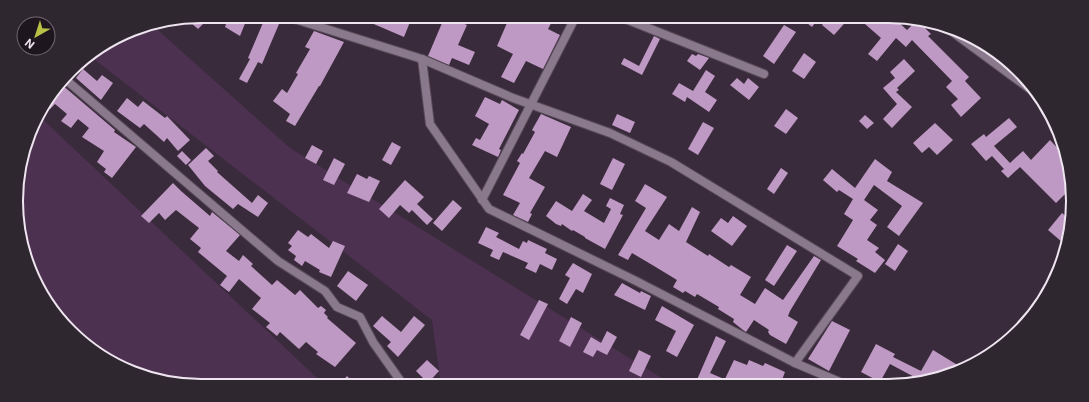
<svg xmlns="http://www.w3.org/2000/svg" width="1089" height="402" viewBox="0 0 1089 402" font-family="Inter,sans-serif">
<style>
.green{fill:#4d3150}
.building{fill:#be99c3}
.lines{fill:none;stroke-linecap:round;stroke-linejoin:round}
.street-casing{stroke:#574a58;stroke-width:10}
.street{stroke:#8a788c;stroke-width:8}
.rim{fill:none;stroke:#efe5f0;stroke-width:2}
</style>
<rect width="100%" height="100%" fill="#3a2b3c"/>
<g class="green">
<path d="M151,24L290,148L673,385H441L432,320L90,56L141,26Z"/>
<path d="M38,115L317,378L320,386H201L153,380L89,348L47,304L20,237L18,177Z"/>
</g>
<g class="building">
<path d="M201,16H211L198,29L190,22L194,17Z"/>
<path d="M222,16H248L240,36L225,27L227,21Z"/>
<path d="M355,16H395L410,22L404,37Z"/>
<path d="M445,16L467,25L458,45L475,52L469,65L452,58L449,65L428,56Z"/>
<path d="M510,16H555L548,29L560,35L543,69L526,61L514,83L501,77L513,54L497,46Z"/>
<path d="M798,16H814L818,19L812,27Z"/>
<path d="M830,16H851L834,35L822,25Z"/>
<path d="M873,16H885L894,23L896,20L907,30L917,20L931,34L928,36L969,77L965,81L981,98L961,117L951,105L958,99L946,87L952,81L912,40L906,47L896,38L877,61L868,54L881,38L865,24Z"/>
<path d="M265,18L279,24L262,64L258,62L247,83L239,79L250,59L248,58Z"/>
<path d="M784,25L796,32L774,64L763,56Z"/>
<path d="M314,31L344,42L320,86H319L295,126L286,121L290,114L273,101L282,89L287,93L298,74L296,73L310,49L305,47Z"/>
<path d="M654,36L660,39L642,75L621,64L624,58L639,66Z"/>
<path d="M804,53L816,62L804,79L792,71Z"/>
<path d="M692,54L696,56L698,54L709,58L700,70L687,61Z"/>
<path d="M904,59L915,71L897,88L899,90L896,92L912,107L892,128L883,119L897,104L883,88L895,78L890,72Z"/>
<path d="M83,69L97,81L102,75L113,83L101,100L76,78Z"/>
<path d="M706,70L715,76L705,92L717,100L709,112L687,97L685,102L672,94L679,83L693,91Z"/>
<path d="M737,78L744,84L748,78L759,87L749,100L730,85Z"/>
<path d="M61,84L115,130L114,132L136,147L112,178L104,172L106,169L97,162L104,151L82,137L89,128L78,119L71,128L61,121L67,114L55,104L50,109L44,104Z"/>
<path d="M485,97L500,104L502,100L519,110L499,149L501,150L498,157L472,145L476,138L480,140L489,124L475,116Z"/>
<path d="M127,98L138,107L143,101L165,118L167,116L190,140L178,151L167,138L164,142L144,124L140,128L117,111Z"/>
<path d="M786,109L798,118L786,134L774,126Z"/>
<path d="M541,114L571,127L557,157L545,151L529,178L545,187L530,213L532,214L528,222L513,215L520,203L503,195L520,163L517,161L522,153L523,154L535,132L532,130Z"/>
<path d="M617,114L635,122L630,133L612,125Z"/>
<path d="M865,115L874,123L867,129L859,121Z"/>
<path d="M1009,118L1017,127L994,146L1010,163L1023,151L1031,160L1050,140L1063,154L1071,177V188L1056,203L1020,167L1008,178L1001,171L1004,169L992,156L986,161L971,144L984,134L986,137Z"/>
<path d="M703,122L714,128L698,155L688,149Z"/>
<path d="M935,123L953,140L937,155L929,147L922,153L913,143Z"/>
<path d="M392,142L401,147L391,165L382,160Z"/>
<path d="M312,145L323,151L316,164L305,158Z"/>
<path d="M206,148L214,156L208,161L218,171L217,172L252,203L258,195L268,203L258,217L238,204L233,209L205,186L188,165Z"/>
<path d="M182,151L191,160L186,165L177,156Z"/>
<path d="M334,158L345,164L334,185L323,180Z"/>
<path d="M613,158L625,164L612,190L600,184Z"/>
<path d="M875,159L892,172L887,181L923,203L899,236L887,227L902,206L874,185L864,200L878,210L870,220L877,225L867,240L879,248L875,252L885,260L875,273L856,261L858,259L837,246L853,220L844,214L853,199L839,190L837,192L823,180L832,169L855,188Z"/>
<path d="M781,168L788,173L774,194L767,189Z"/>
<path d="M357,174L367,179L369,176L380,181L369,202L347,193Z"/>
<path d="M405,180L424,197L417,204L433,219L427,225L412,210L409,213L400,205L389,218L379,209Z"/>
<path d="M173,183L181,191L210,216L212,212L240,235L226,251L239,261L243,255L253,264L251,266L272,285L277,280L295,295L300,290L318,308L321,306L326,310L324,313L328,317L327,318L356,343L335,367L316,354L318,352L306,342L299,349L280,332L277,336L266,327L270,323L252,309L261,298L239,279L229,292L220,285L227,276L198,252L201,248L190,239L199,228L176,210L165,220L159,213L149,223L141,216Z"/>
<path d="M645,184L667,197L645,231L659,240L669,224L679,231L692,207L700,212L686,242L708,256L709,254L729,267L731,265L751,277L740,295L755,304L765,288L783,300L814,256L821,260L790,311L788,316L798,322L786,344L770,335L768,332L769,330L754,320L746,332L743,330L733,322L734,319L718,309L719,307L697,294L695,297L685,291L683,293L673,287L677,280L654,266L632,253L628,260L618,255L646,208L635,201Z"/>
<path d="M583,194L592,200L584,211L604,223L611,209L606,206L610,198L624,205L620,214L623,215L605,249L585,238V237L573,230L572,231L562,224L561,226L556,224L546,216L556,201L572,211Z"/>
<path d="M453,200L462,208L442,231L433,223Z"/>
<path d="M1062,213L1069,219L1067,236L1062,242L1048,230Z"/>
<path d="M733,216L747,226L732,246L711,231L721,218L728,223Z"/>
<path d="M486,227L499,233L496,237L519,249L523,241L527,243L528,240L547,249L545,253L557,259L552,270L540,264L536,273L525,268L528,263L503,252L499,260L490,256L493,250L478,243Z"/>
<path d="M298,230L308,237L311,234L329,248L333,241L345,246L331,277L319,272L320,270L305,261L302,266L294,260L296,256L288,250L292,246L288,243Z"/>
<path d="M898,244L908,251L895,271L885,264Z"/>
<path d="M787,245L797,251L774,286L765,280Z"/>
<path d="M573,263L592,274L583,293L576,289L567,304L559,299L570,278L565,275Z"/>
<path d="M348,271L368,285L356,301L337,286Z"/>
<path d="M622,283L640,293L641,291L651,296L645,310L614,295Z"/>
<path d="M539,300L548,304L529,340L520,335Z"/>
<path d="M662,306L694,325L677,357L666,351L676,331L655,320Z"/>
<path d="M382,316L401,332L414,316L425,325L398,357L387,346L391,342L373,326Z"/>
<path d="M571,317L582,323L570,347L559,341Z"/>
<path d="M832,321L850,330L829,371L808,359Z"/>
<path d="M607,331L617,337L607,355L597,350L593,357L583,352L591,337L601,343Z"/>
<path d="M716,336L726,341L710,373L724,379L721,385H703L696,382Z"/>
<path d="M876,344L895,354L893,357L921,371L933,350L964,369L914,384L918,379L890,364L880,382L861,372Z"/>
<path d="M639,350L651,356L641,377L629,371Z"/>
<path d="M427,360L439,371L428,383L416,371Z"/>
<path d="M734,360L747,365L749,360L763,366L765,363L785,372L780,385H738L725,379Z"/>
<path d="M347,376L357,386H338Z"/>
</g>
<g class="lines">
<g class="street-casing">
<g id="street">
<path d="M285,16L422,59L513,98L610,133L671,162L858,276L795,363"/>
<path d="M618,16L764,74"/>
<path d="M947,28L1034,92"/>
<path d="M422,59L430,124L489,209L636,281L795,363L847,385"/>
<path d="M65,79L278,261L325,291L337,307L360,317L373,342L404,386"/>
<path d="M482,200L576,16"/>
</g>
</g>
<use href="#street" class="street"/>
</g>
<path d="M0 0H1089V402H0ZM201 23H888A178 178 0 0 1 1066 201V201A178 178 0 0 1 888 379H201A178 178 0 0 1 23 201V201A178 178 0 0 1 201 23Z" fill="#2e272f" fill-rule="evenodd"/>
<path class="rim" d="M201 23H888A178 178 0 0 1 1066 201V201A178 178 0 0 1 888 379H201A178 178 0 0 1 23 201V201A178 178 0 0 1 201 23Z"/>
<g transform="translate(36 36) rotate(219)"><circle r="19" fill="#1d161e" stroke="#716972"/>
<path d="M0-3L7 15L0 10L-7 15Z" fill="#b9c046"/>
<text y="-6" font-size="11" font-weight="bold" text-anchor="middle" fill="#efe5f0">N</text>
</g>
</svg>
